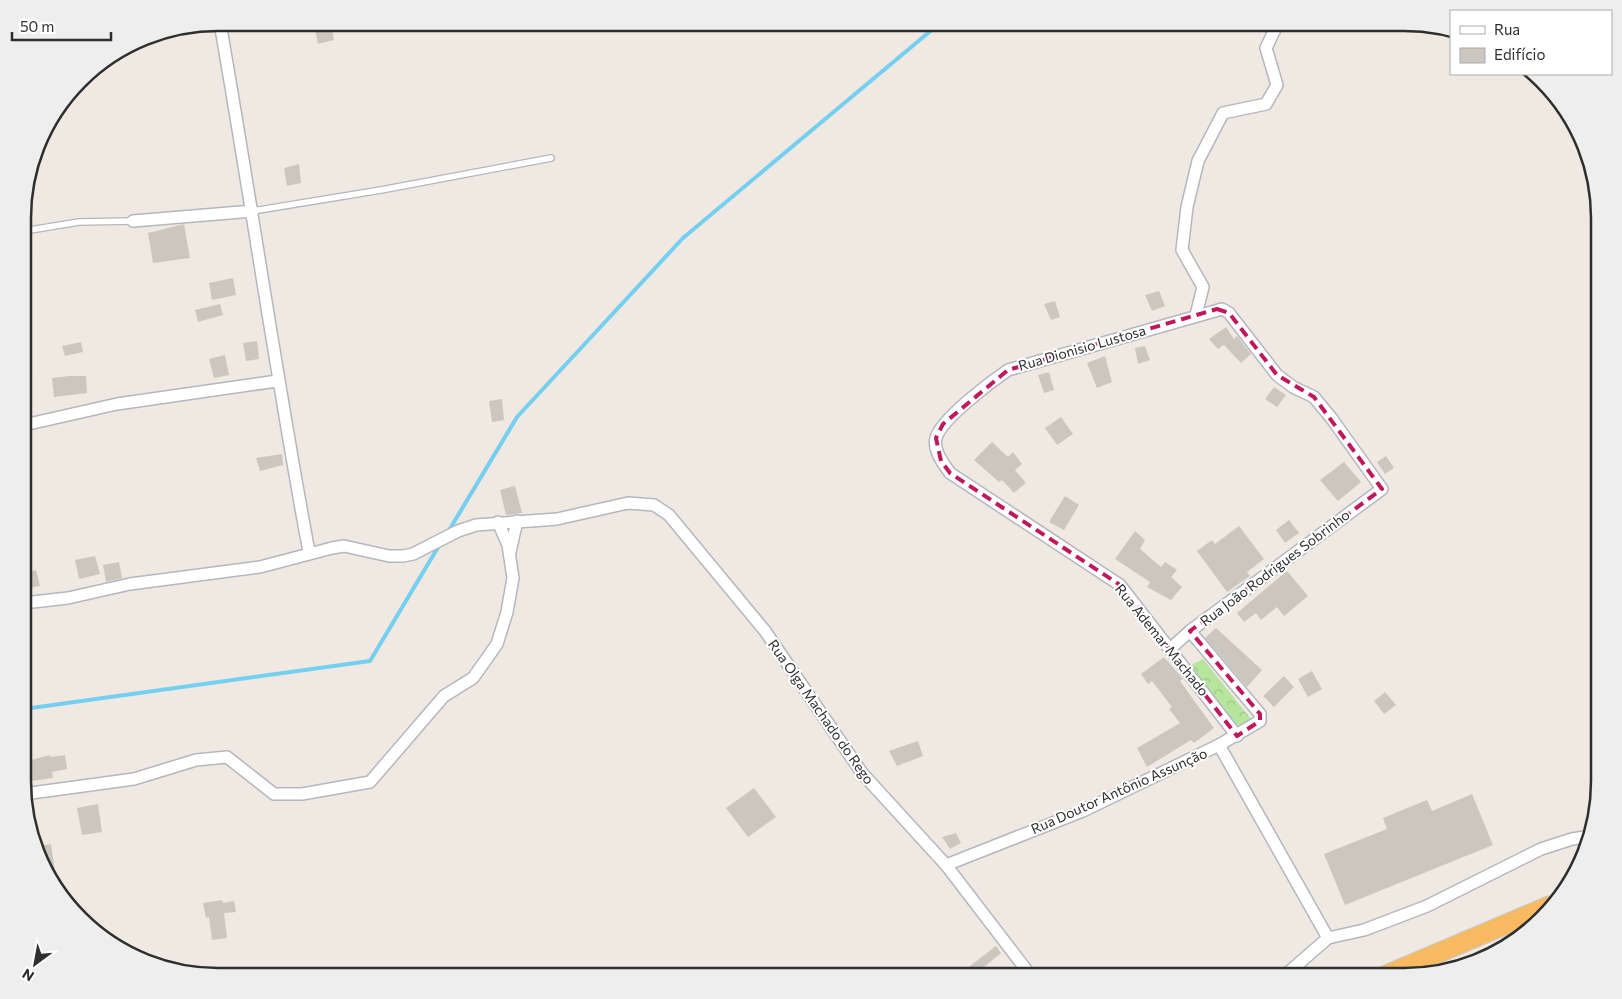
<svg xmlns="http://www.w3.org/2000/svg" width="1622" height="999" viewBox="0 0 1622 999" font-family="Commissioner,sans-serif">
<style>
.park{fill:url(#park-crowns)}
.lines{fill:none;stroke-linecap:round;stroke-linejoin:round}
.stream{stroke:#75cff0;stroke-width:4}
.building{fill:#cbc7bf}
.service-casing{stroke:#b4b7c1;stroke-width:8}
.minor-casing{stroke:#b4b7c1;stroke-width:14}
.trunk-casing{stroke:#c9c9c9;stroke-width:21}
.service{stroke:#fff;stroke-width:5.5}
.minor{stroke:#fff;stroke-width:11}
.trunk{stroke:#f8ba60;stroke-width:19}
.marked{fill:none;stroke:#c2185b;stroke-width:4;stroke-dasharray:10 6;stroke-linejoin:round}
.labels{text-anchor:middle;stroke-width:4;stroke-linejoin:round;paint-order:stroke}
.street-label{font-size:14px;fill:#2e2e2e;stroke:#fff}
.rim{fill:none;stroke:#2e2e2e;stroke-width:2.5}
</style>
<defs>
<pattern id="park-crowns" width="20" height="18" patternUnits="userSpaceOnUse" patternTransform="scale(1.25)"><rect width="20" height="18" fill="#b6e59e"/><path d="M2 6a3 3 0 1 1 6 0M12 15a3 3 0 1 1 6 0" fill="none" stroke="#9dc588"/></pattern>
</defs>
<rect width="100%" height="100%" fill="#efe9e1"/>
<path class="park" d="M1203,659L1251,719L1237,729L1191,665Z"/>
<g class="lines">
<g class="stream">
<path d="M448,532L517,417L683,238L940,23"/>
<path d="M24,709L370,661L440,544"/>
</g>
</g>
<g class="building">
<path d="M331,23L334,40L318,44L314,24Z"/>
<path d="M299,164L301,183L287,186L284,168Z"/>
<path d="M184,224L190,258L153,263L148,233Z"/>
<path d="M233,278L236,295L212,300L209,283Z"/>
<path d="M1159,291L1165,306L1152,311L1145,295Z"/>
<path d="M1055,301L1060,317L1051,320L1044,304Z"/>
<path d="M220,304L223,315L198,322L195,310Z"/>
<path d="M1226,327L1234,339L1237,336L1251,354L1241,363L1224,345L1218,349L1209,339Z"/>
<path d="M257,341L259,359L246,361L243,343Z"/>
<path d="M81,342L83,352L65,356L62,346Z"/>
<path d="M1145,346L1150,360L1138,364L1135,348Z"/>
<path d="M225,355L229,375L214,378L209,359Z"/>
<path d="M1105,356L1112,382L1097,388L1087,363Z"/>
<path d="M1049,372L1054,390L1044,393L1038,375Z"/>
<path d="M69,376H86L87,393L54,397L52,378Z"/>
<path d="M1274,387L1286,395L1277,407L1265,399Z"/>
<path d="M502,399L504,420L492,422L489,401Z"/>
<path d="M1061,417L1073,434L1057,445L1045,428Z"/>
<path d="M992,442L1008,457L1013,452L1022,464L1015,470L1026,483L1014,493L1002,480L999,482L974,460Z"/>
<path d="M282,454L283,465L260,471L256,458Z"/>
<path d="M1386,456L1394,468L1385,474L1377,462Z"/>
<path d="M1344,462L1361,482L1338,501L1320,480Z"/>
<path d="M515,486L522,513L506,515L500,490Z"/>
<path d="M1065,496L1079,505L1064,530L1049,522Z"/>
<path d="M1289,520L1299,533L1285,543L1276,530Z"/>
<path d="M1239,526L1264,559L1247,572L1250,576L1227,592L1197,551L1212,540L1215,544Z"/>
<path d="M1135,531L1145,540L1140,549L1161,567L1165,562L1177,570L1171,577L1182,587L1171,600L1147,587L1150,582L1115,559Z"/>
<path d="M95,556L100,574L79,579L75,560Z"/>
<path d="M119,562L122,578L106,582L103,565Z"/>
<path d="M36,570L40,586L24,589V573Z"/>
<path d="M1287,571L1308,596L1284,616L1277,607L1261,620L1256,613L1244,622L1237,613Z"/>
<path d="M1216,628L1262,670L1247,687L1205,638Z"/>
<path d="M1164,657L1183,679L1180,681L1214,728L1194,743L1191,740L1147,767L1137,748L1180,723L1169,709L1172,707L1152,681L1148,684L1141,674Z"/>
<path d="M1312,671L1322,689L1308,697L1298,679Z"/>
<path d="M1284,676L1294,687L1274,707L1263,696Z"/>
<path d="M1385,692L1396,705L1384,714L1374,701Z"/>
<path d="M918,741L923,756L897,766L889,751Z"/>
<path d="M50,755V757L65,755L67,769L52,772L53,778L24,782V762Z"/>
<path d="M754,788L776,817L748,837L726,808Z"/>
<path d="M1472,794L1493,845L1345,905L1324,854L1387,829L1383,818L1427,800L1432,811Z"/>
<path d="M98,804L102,832L82,835L77,808Z"/>
<path d="M956,833L961,843L950,849L942,837Z"/>
<path d="M51,844L56,878L52,879L39,846Z"/>
<path d="M222,900L223,903L234,901L236,912L224,913L227,938L212,940L209,917L206,918L203,903Z"/>
<path d="M996,946L1001,953L973,976H957Z"/>
</g>
<g class="lines">
<g class="service-casing">
<g id="service">
<path d="M253,211L381,190L551,158"/>
<path d="M24,231L79,222L133,221"/>
</g>
</g>
<g class="minor-casing">
<g id="minor">
<path d="M220,23C251,199 276,376 309,552"/>
<path d="M133,221L253,211"/>
<path d="M1196,315L1203,287L1182,250L1187,207L1198,161L1223,113L1266,104L1277,85L1266,48L1278,23"/>
<path d="M24,425L117,404L277,381"/>
<path d="M510,552L517,521"/>
<path d="M24,603L68,598L130,584L260,567L332,548L344,546L389,556H403L413,554L458,531L476,525L557,519L628,503L654,505L669,515L765,631L862,773L946,865L1031,976"/>
<path d="M1170,649L1190,631L1382,489L1332,419L1314,397L1293,387L1277,375L1229,313L1222,309L1008,370C992,381 941,419 936,438C933,451 943,463 950,473L1120,585L1237,736"/>
<path d="M1219,745L1328,938"/>
<path d="M24,794L134,779L196,760L227,757L274,794H302L370,782L444,696L473,678L497,644L507,612L513,578L508,545L498,522"/>
<path d="M946,865L1083,811L1219,745L1260,721V714L1190,631"/>
<path d="M1281,976L1290,971L1328,938L1364,930L1427,906L1541,849L1572,839L1591,836"/>
</g>
</g>
<g class="trunk-casing">
<path id="trunk" d="M1384,976L1549,906"/>
</g>
<use href="#service" class="service"/>
<use href="#minor" class="minor"/>
<use href="#trunk" class="trunk"/>
</g>
<path class="marked" d="M1217,309L1229,313L1277,375L1314,397L1382,489L1190,631L1260,714V721L1237,736L1120,585L950,473L941,461L936,438L943,424L1008,370Z"/>
<g class="labels">
<g class="street-label">
<text transform="translate(1082 348) rotate(-16)" y="5">Rua Dionisio Lustosa</text>
<text transform="translate(1275 568) rotate(-37)" y="5">Rua João Rodrigues Sobrinho</text>
<text transform="translate(1162 640) rotate(51)" y="5">Rua Ademar Machado</text>
<text transform="translate(821 712) rotate(55)" y="5">Rua Olga Machado do Rego</text>
<text transform="translate(1119 791) rotate(-24)" y="5">Rua Doutor Antônio Assunção</text>
</g>
</g>
<path d="M0 0H1622V999H0ZM218 31H1404A187 187 0 0 1 1591 218V781A187 187 0 0 1 1404 968H218A187 187 0 0 1 31 781V218A187 187 0 0 1 218 31Z" fill="#eee" fill-rule="evenodd"/>
<path class="rim" d="M218 31H1404A187 187 0 0 1 1591 218V781A187 187 0 0 1 1404 968H218A187 187 0 0 1 31 781V218A187 187 0 0 1 218 31Z"/>
<rect x="1450" y="10" width="162" height="65" fill="#ffffff" stroke="#ababab"/>
<rect x="1460" y="26" width="25" height="8" fill="#ffffff" stroke="#ababab"/>
<text x="1494" y="35" font-size="15" fill="#2e2e2e">Rua</text>
<rect x="1460" y="48" width="25" height="15" fill="#cbc7bf" stroke="#ababab"/>
<text x="1494" y="60" font-size="15" fill="#2e2e2e">Edifício</text>
<g transform="translate(35 964) rotate(212)" stroke="#ffffff" stroke-width="4" paint-order="stroke">
<path d="M0-4L9 19L0 12L-9 19Z" fill="#2e2e2e"/>
<text y="-8" font-size="14" font-weight="bold" text-anchor="middle" fill="#2e2e2e">N</text>
</g>
<path d="M12 32v8h99v-8" fill="none" stroke="#2e2e2e" stroke-width="2.5"/>
<text x="20" y="32" font-size="15" fill="#2e2e2e" stroke="#ffffff" stroke-width="4" paint-order="stroke">50 m</text>
</svg>
